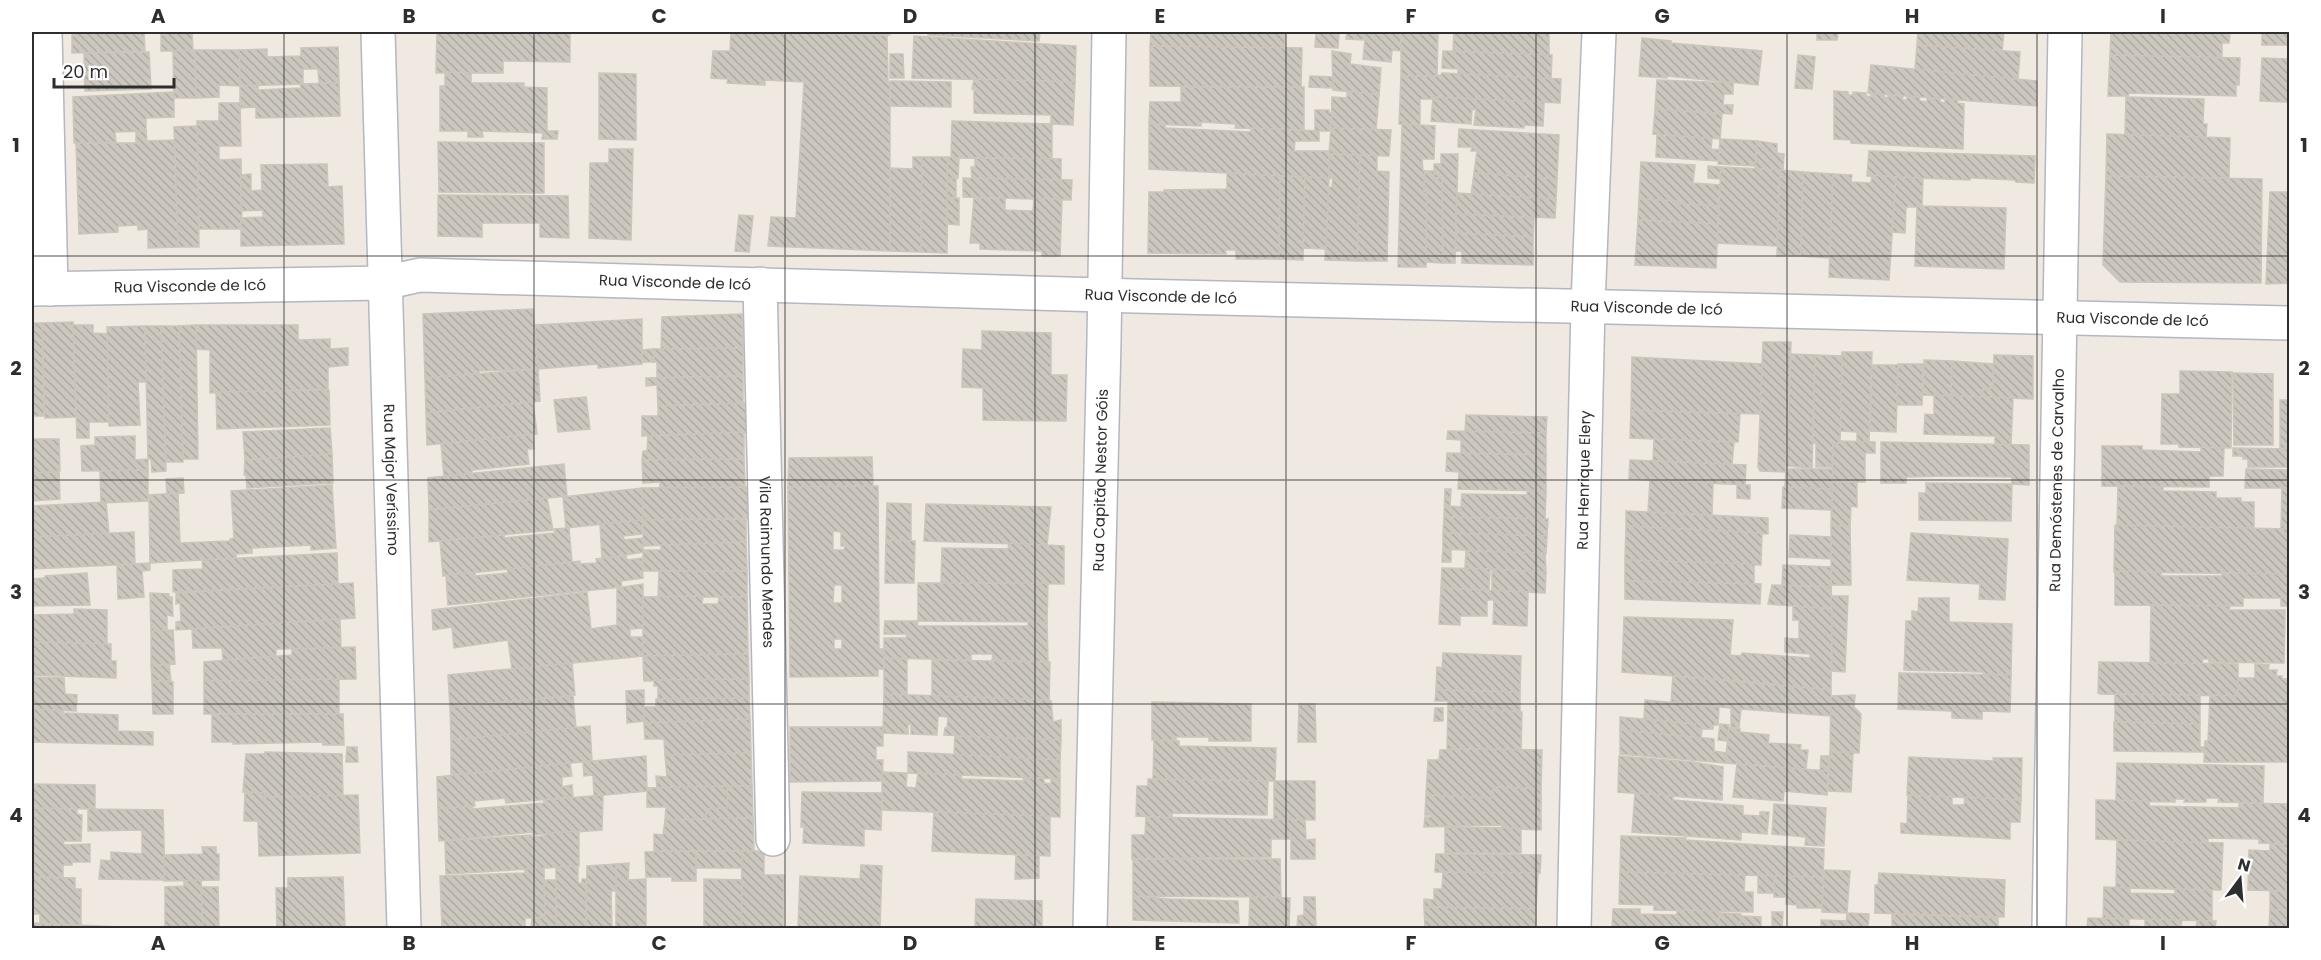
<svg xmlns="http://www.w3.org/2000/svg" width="2321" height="960" viewBox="0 0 2321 960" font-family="Poppins,sans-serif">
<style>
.building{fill:url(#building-back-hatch);stroke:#cbc5ba;stroke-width:1.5;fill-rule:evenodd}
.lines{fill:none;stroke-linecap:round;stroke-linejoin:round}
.minor-casing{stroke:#b4b7c1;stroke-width:36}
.minor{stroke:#fff;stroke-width:33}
.grid{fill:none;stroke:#2e2e2e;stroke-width:1.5;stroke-opacity:0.55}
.labels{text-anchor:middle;stroke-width:6;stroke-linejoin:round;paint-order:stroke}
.street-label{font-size:15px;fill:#2e2e2e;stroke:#fff}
.neatline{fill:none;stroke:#2e2e2e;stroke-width:2}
.grid-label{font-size:20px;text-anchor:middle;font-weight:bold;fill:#2e2e2e}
</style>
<defs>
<pattern id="building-back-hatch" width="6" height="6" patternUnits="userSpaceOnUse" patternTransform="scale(1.5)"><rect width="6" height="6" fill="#cbc7bf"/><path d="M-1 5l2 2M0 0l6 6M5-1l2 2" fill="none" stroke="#afaba4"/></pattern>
</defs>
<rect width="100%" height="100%" fill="#efe9e1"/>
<g class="building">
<path d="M72,32H144L145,51L72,53Z"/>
<path d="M161,32H192L193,51H161Z"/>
<path d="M437,32H570V62L503,61V73H436Z"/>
<path d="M731,32L887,35L888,82H890V251L768,246L771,217L796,218L804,82L765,80V85L727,83L728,79L711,78L713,51H730Z"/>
<path d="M862,32H890V35L862,34Z"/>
<path d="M929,32H1040L1039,41L928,35Z"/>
<path d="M1151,32H1285V49L1150,46Z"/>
<path d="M1316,32H1339L1338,48L1315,47Z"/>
<path d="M1347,32H1401V51L1392,50L1391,62L1363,59L1365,40L1346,39Z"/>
<path d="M1401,32H1438L1437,76H1401Z"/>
<path d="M1454,32H1549V55L1453,51Z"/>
<path d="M1817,32H1838L1837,40H1817Z"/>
<path d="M1918,32H2004L2002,51L1917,45Z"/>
<path d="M2111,32H2230L2229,43H2222V58L2110,55Z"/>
<rect x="2262" y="32" width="28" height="13"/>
<path d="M914,36L1076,46L1075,82L912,78Z"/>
<path d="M1642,38L1671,41V43L1762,51L1758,85L1667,76V78L1639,76Z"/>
<path d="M1917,45L2020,52L2018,79L1915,70Z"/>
<path d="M1150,46L1302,48L1301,87L1150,86Z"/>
<path d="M338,47L339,83H319L318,69H303V84L240,86L239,50L267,49V57L301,56V48Z"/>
<path d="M195,50L196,98H174L173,51Z"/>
<path d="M195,50H239L240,86L219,85V97L196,98Z"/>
<path d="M1332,51L1351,54L1350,64L1381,68L1379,95L1333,90Z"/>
<path d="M1443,51L1552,55L1551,79L1458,74V69L1442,68Z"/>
<path d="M149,52L151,89L85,91L84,53Z"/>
<path d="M890,54H903L904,78H890Z"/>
<path d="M1798,55L1815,57L1812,89L1795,88Z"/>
<path d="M2110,55L2240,58L2239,85H2236V96L2129,93L2128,96H2108Z"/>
<path d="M2262,58L2290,59V102L2260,101Z"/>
<path d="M1871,65L2037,81V106L1868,93Z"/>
<path d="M445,72L471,73V83H524V87L547,88V131H558L557,139H542L543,133L482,131L483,137H468V131H440V86H445Z"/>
<path d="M599,73L636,74V140L599,139Z"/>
<path d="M1442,73L1561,79L1560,103L1433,97V99H1420V125L1399,124L1401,76H1437L1441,75Z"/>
<path d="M1310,76L1333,77V88L1309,87Z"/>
<path d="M974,79L1075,82L1073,125L1052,124V159L951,158L952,121L1051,124V115L974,113V89H972Z"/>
<path d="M1657,80L1733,83V94H1724L1723,105H1733L1732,114L1655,109Z"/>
<path d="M890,81L951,82V107L890,106Z"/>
<path d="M339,83L340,116L256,118V107L240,108V86L258,85V90L301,88L300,84Z"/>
<path d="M1181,87H1304V130L1235,128L1236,124L1201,122V126L1149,124L1150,102H1181Z"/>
<path d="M1347,91L1379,95L1376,130L1331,128L1332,97L1347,98Z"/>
<path d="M1834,91L1848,92V95H1853V92L1866,93V96L1871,97V93L1884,95V97L1888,98V95L1903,96L1902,100H1907V96L1919,97L1920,101L1927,102V98L1940,99V102L1945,103V99L1958,100L1957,103L1964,104L1963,149L1851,143V140L1834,139Z"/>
<path d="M174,92V117L146,118V131L115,132L116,142L74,143L73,97Z"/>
<path d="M1433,97L1544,102L1543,126L1524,125V128L1474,125L1476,109L1472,110L1471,124L1431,121Z"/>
<path d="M2126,97L2204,99L2203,124H2207L2206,137L2125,135Z"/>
<path d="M219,103H240L241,146H219V160L241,159L242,229H199L197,121H219Z"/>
<path d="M1655,109L1722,114L1720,139L1653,134Z"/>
<path d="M1315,110H1329V113H1332L1330,131H1315Z"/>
<path d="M1149,124L1165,125V128L1251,132V128L1319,131V141H1295L1294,151H1330L1329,178L1149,169Z"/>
<path d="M1402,124L1435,126L1434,159H1422L1423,171H1425L1424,191L1427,192L1426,267H1398Z"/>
<path d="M197,126L199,247H178L174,127Z"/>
<path d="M1331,128L1391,130L1389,156L1329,154Z"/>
<path d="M1459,129L1559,135L1557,179L1474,173L1477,151H1471L1472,147H1458Z"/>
<path d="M136,131H146L147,141L174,140L178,247L148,248V229L138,230V225L118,226V232L79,234L76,143H136Z"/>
<path d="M2107,134L2230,138L2229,178L2106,176Z"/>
<path d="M1657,135L1712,138L1711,149L1719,150L1718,161L1656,157Z"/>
<path d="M1720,139L1757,141L1755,166L1718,164Z"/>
<path d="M1757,141L1777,144V153L1784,154L1783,171L1755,169Z"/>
<path d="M438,142L544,143V193L439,192Z"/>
<path d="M609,149H633L631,240L589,238L590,163H609Z"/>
<path d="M1869,151L2035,156L2034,183L2016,182L2015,180L1972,178L1971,176L1970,180L1867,176Z"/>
<path d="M1329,154L1360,155L1357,261L1325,260L1328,187H1332L1333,179L1329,178Z"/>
<path d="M1441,154H1458L1455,263H1443L1442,178H1434V164H1441Z"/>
<path d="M1360,155H1377V171L1389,172L1387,261H1357Z"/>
<path d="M913,157H922L921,252L890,251V168L913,169Z"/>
<path d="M922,157H948L947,253L921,252Z"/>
<path d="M948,157L959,158L958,178L947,179Z"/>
<path d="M975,158L1061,159V180L972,179L971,167H975Z"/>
<path d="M1641,162L1695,165L1693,183L1720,185L1719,206L1678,204V201L1639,199Z"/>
<path d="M327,164L328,187L342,186L344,244L241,246V218L263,217V210L241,211V175L251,174V191L262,190L261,165Z"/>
<path d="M1708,166L1721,167L1720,179L1708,178Z"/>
<path d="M1721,167L1780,170L1777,246L1717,243Z"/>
<path d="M1780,170L1803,172L1801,256H1777Z"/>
<path d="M1425,171H1434V178H1442L1443,263L1426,262L1427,192L1424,191Z"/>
<path d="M1803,172L1833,174L1830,258L1801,256Z"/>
<path d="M1227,173L1280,176L1279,259H1236V250H1225L1226,254L1148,253L1149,192H1164V190L1227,189Z"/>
<path d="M1474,173L1557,179L1556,199L1471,195Z"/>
<path d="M1833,174L1852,175L1851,182L1871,183L1872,175L1896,177L1889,280L1829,277Z"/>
<path d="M1280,176L1305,177L1303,260L1279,259Z"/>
<path d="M2106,176L2262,179L2261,283L2120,282L2103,265Z"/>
<path d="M1305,177L1329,178L1326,249L1303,248Z"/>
<path d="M1896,177L1923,178L1922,206L2006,208L2004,269L1915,266L1917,207H1906L1905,233L1892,232Z"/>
<path d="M956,178V197L947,198V179Z"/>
<path d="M963,178L1072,180L1071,200L963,197Z"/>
<path d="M2270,192H2290V283L2266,284Z"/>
<path d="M1457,193L1556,199L1555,218L1456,214Z"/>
<path d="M438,195L568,196L569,238L540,237V223H482V237L438,236Z"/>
<path d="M947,198H959V225L947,224Z"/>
<path d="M974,198H1005V210L1033,211L1034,198L1062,199L1060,256H1042V251L980,249V243H970Z"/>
<path d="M1639,199L1678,201V204L1719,206L1718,224L1638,220Z"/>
<path d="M1456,214L1534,218L1533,237L1456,233Z"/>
<path d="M739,215L753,216L749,252L735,251Z"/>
<path d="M1638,220L1718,224L1716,268L1635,265Z"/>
<path d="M1456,233L1533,237V265L1462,263V251H1455Z"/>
<path d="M533,309L538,369L479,371V374L425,378L423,314Z"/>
<path d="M742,314L743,348L661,350L662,317Z"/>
<path d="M642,319V364L598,368V364L538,369L535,325Z"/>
<path d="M73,322L76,417L45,418L42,323Z"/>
<path d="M32,323H42L44,416H32Z"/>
<path d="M73,325H93V333L108,334L109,422H89V438H77Z"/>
<path d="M196,325H298V340L330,339V349L348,348V365L328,367V389L210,393V350L196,349Z"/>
<path d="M196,325L198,459H183L179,326Z"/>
<path d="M145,326L146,382H138L140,425L109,426L107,327Z"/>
<path d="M145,326H161L166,471L152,472L151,459H148Z"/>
<path d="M161,326H179L183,462H166Z"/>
<path d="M982,331L1051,333V375H1067L1066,421L983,420V388L962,387V385L963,349L982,350Z"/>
<path d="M1763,342H1791L1786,472L1760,471L1758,467Z"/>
<path d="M743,348V376L657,378V362H654L653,349Z"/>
<path d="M653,349L654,362H642V350Z"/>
<path d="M1842,352H1872L1869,442H1857V432L1840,431Z"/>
<path d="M1791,354L1815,355L1812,468L1786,466Z"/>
<path d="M1815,355L1842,356L1840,443L1833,444L1832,467H1816V443H1813V438Z"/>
<path d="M1994,355L2033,356V399L1982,397L1983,388H1993Z"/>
<path d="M1632,357L1762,364L1760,414L1631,410Z"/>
<path d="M1924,360L1952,361L1951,396L1923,395Z"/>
<path d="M1952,361L1993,364V388H1983L1982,397L1951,396Z"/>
<path d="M1898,364H1923L1922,405H1897Z"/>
<path d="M1872,365H1898L1896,432L1870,431Z"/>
<path d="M538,369L540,401L426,413L425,378Z"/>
<path d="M2180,371L2232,372L2231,448L2179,447V444H2161L2162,394H2180Z"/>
<path d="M2233,373L2273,374V445H2234Z"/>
<path d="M743,376V403L658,406L657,385L646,386V378Z"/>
<path d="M329,390L330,425L217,429L216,392Z"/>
<path d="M1934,395L2013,398L2011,444L1995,445V436L1924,434L1925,414L1934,415Z"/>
<path d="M586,397L590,429L558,432L554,400Z"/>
<path d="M2280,400H2290V449L2280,448Z"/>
<path d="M533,402L537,434L427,445L426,413Z"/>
<path d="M748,403L749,432L642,436V416H658V406Z"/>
<path d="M1631,410L1740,414L1738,442L1630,438Z"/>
<path d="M1466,415L1547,417L1546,433L1465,432Z"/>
<path d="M330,428L332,454L245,460L243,432Z"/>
<path d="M1448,431L1546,433V455L1461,453V440L1447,439Z"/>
<path d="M744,432V459L642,460L643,451H647L648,436Z"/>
<path d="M533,434L534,449H527L529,464L472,470V474L444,477L441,444Z"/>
<path d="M135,436V460L148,459V470L82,471L81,446L95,445V437Z"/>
<path d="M32,439H59L60,471L32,473Z"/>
<path d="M1654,439L1734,442L1732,464L1653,461Z"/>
<path d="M1840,441L1875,442V453H1865V482H1832L1833,444L1840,443Z"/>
<path d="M1881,442L2029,445V485L2012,484V477L1946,476L1906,477V483H1881Z"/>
<path d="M2102,446H2142V450L2201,452V447L2224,448L2223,476H2209V487L2102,486Z"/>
<path d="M2233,448L2290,449V467H2248V459H2243V456H2233Z"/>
<path d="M1447,453L1546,455V491L1458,489L1459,472L1446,471Z"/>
<path d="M332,454L333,483L247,488L246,475H244L245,460Z"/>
<path d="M872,457L873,486L788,487L789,458Z"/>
<path d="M744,459L745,487L660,488V482L643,483L642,460Z"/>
<path d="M1630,460L1746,465L1745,485L1629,479Z"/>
<path d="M564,464L567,496L429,510L428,478Z"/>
<path d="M1786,469H1833L1832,489L1785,487Z"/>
<path d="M2246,469L2290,470V488H2245Z"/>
<path d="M148,470V501L101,503L100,471Z"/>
<path d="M59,472L60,499L32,501V473Z"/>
<path d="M183,478L184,493L167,494L166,479Z"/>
<path d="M1650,480L1713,483L1712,515L1648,512Z"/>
<path d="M1832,482H1857V507L1851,506L1850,526H1831Z"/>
<path d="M1926,483L2012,484L2011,521L1919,520V493H1926Z"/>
<path d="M332,485L336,548L311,550V545L252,548V553L236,554V558L150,563L149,495L178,493L180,543L230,541V539L234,538L231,491Z"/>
<path d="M1737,485H1750V499L1737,498Z"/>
<path d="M878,486L879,649H884V669H878V676L790,677L788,487ZM833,531L841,532V546H845L844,550H833ZM834,585H842V603H833ZM834,639H842V649H834Z"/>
<path d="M2118,486L2163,487V491L2216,492V498H2241V502H2254V528L2117,526Z"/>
<path d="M748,487V518L643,520L642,488Z"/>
<path d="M1783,487L1832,489V510L1782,508Z"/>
<path d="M642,488L643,520L566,528L563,497Z"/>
<path d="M2282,488H2290V529H2281Z"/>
<path d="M1445,489H1451L1450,506L1461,507L1462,494L1527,495V491H1546L1545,519L1444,517Z"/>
<path d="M547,498L553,530L429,542V510Z"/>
<path d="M106,502L109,534L32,537V506Z"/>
<path d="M887,503L911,504V541L886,540Z"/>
<path d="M926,504L1051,507L1047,545L924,541Z"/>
<path d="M1626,511L1768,518V534L1626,526Z"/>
<path d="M1444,517L1548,519L1547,536L1443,533Z"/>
<path d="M746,519V542L643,546V520Z"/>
<path d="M643,520L642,534L623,536L624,540L643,538V552L602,559L600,524Z"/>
<path d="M2115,525L2290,529V574L2114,572Z"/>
<path d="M1626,526L1762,533L1761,565L1625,560Z"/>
<path d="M1831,526H1850L1851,585H1831Z"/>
<path d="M569,528L572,562L443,576L440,541L504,535V538L555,533L554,529Z"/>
<path d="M134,532L135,564L32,569V537Z"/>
<path d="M1443,533L1547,536L1546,554L1443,549Z"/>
<path d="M1911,533L2008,539L2005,600L1979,599L1980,584L1907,580Z"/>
<path d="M1790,535L1831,537V559L1789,557Z"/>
<path d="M886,540L915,541L914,583H885Z"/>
<path d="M746,542L747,571H643V550H661V545Z"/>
<path d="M1009,543L1064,546V584L941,583L942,548L1008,549Z"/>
<path d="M1443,549L1451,550V562H1442Z"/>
<path d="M1466,551L1545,553L1546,572L1465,568Z"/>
<path d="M337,553L338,584L173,592V570L203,569L202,560Z"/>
<path d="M626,556L627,560L642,558L643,578L621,581L622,587L448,605L446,575L475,572V576L508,573L507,569L572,562L580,561V564L597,563L596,559Z"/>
<path d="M1625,560L1754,564V584L1625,581Z"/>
<path d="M150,563V570L142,571L144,597L118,599L117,565Z"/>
<path d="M1783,565L1831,567V587L1782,585Z"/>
<path d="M1442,568L1490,569L1489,590L1441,588Z"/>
<path d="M1492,569L1546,572L1545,593L1492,590Z"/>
<path d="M659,571H747V597H658Z"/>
<path d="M2115,571L2161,572V576H2222V573L2290,574V606H2281V598H2243V606L2115,605Z"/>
<path d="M87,573L90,605L32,606V579L45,578V576Z"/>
<path d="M1625,581L1761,584L1760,604L1625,599Z"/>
<path d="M353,583L355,618L176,630V622L181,621L180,603L176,604V593Z"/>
<path d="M918,583H1048L1047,622L918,621Z"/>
<path d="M643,584V628L630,629V637H643V656L512,669L508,640L454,648L452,627L433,630L432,610L587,592L591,629L617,625V588Z"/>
<path d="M1772,585L1831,587L1832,609L1768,604Z"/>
<path d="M1441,588L1528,592L1527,626L1493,624L1494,600H1487V616H1460V625L1439,624Z"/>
<path d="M150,593L169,594V597H172L173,616L167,615V631H151Z"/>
<path d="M703,596L702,604H718L719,597H747L748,654L643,656V597Z"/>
<path d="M1831,596H1848L1845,672L1832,671Z"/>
<path d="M1919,598H1949V622L2012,624L2011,675H1984L1983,672L1904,670L1906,621H1912V611L1918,612Z"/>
<path d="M2151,605L2230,606L2229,610H2285L2284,663L2209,662V659H2202L2203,664L2150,663Z"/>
<path d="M1793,606L1832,609L1831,690L1742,681L1622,672L1624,617L1733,620L1730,655L1741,656L1742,653L1810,658V654L1785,652V638L1799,639V620H1793Z"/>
<path d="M74,609L107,610V644L32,642V615L74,614Z"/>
<path d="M340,619L341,648L276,649V656L226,660H223L222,648H193L192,629Z"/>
<path d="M885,621H918L917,626H1028V622H1047L1048,662L992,660L993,654H971V660L884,658V638H907L906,634H884Z"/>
<path d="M173,630L175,664L151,666V631Z"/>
<path d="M32,642L111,644V661H116V678L32,675Z"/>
<path d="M355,647L356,679L204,681V662L292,655V649Z"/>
<path d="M1443,653L1521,656L1520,692L1436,690L1437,667L1442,668Z"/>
<path d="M748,654L749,679L644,681L643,656Z"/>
<path d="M884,658L907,659V696L884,694Z"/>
<path d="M932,660L1050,662L1049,700L932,696Z"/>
<path d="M2099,662L2238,664V696L2100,694L2098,693Z"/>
<path d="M572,663L575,695L450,707L448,675Z"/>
<path d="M169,664L171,681H152L151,666Z"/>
<path d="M2255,664L2269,665L2268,670H2277L2276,676H2282V679H2290V762H2204L2205,741H2208L2210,695L2238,696V678H2255Z"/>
<path d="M1899,673L2011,675L2010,712L1982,711V719L1952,718V711L1898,709Z"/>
<path d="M1673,676L1831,690V716L1741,709L1739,728L1731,727V708L1671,702Z"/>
<path d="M32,677L64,678L65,694L77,695L76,711L32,709Z"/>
<path d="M339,679V714H204V681Z"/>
<path d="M749,679V698L658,699V686H654V680Z"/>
<path d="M152,681L173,682V714H153Z"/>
<path d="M644,690V721L627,723L626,691Z"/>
<path d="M1436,690L1520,692V712L1448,708V701H1435Z"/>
<path d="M884,694L1049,700L1051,701L1053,722L1061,720V740L944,735L945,728H947L948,717L938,716L937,735L911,734V724H908V734L883,733Z"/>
<path d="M2115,694L2200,695V724L2115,722Z"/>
<path d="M1855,695L1854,707L1861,714L1859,753L1830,752L1831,696Z"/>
<path d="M573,696L576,728L451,740L450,707Z"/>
<path d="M749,698L750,719L644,723V707H656V699Z"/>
<path d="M1645,700L1719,707L1718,725H1713V729H1702L1694,728L1695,724L1644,719Z"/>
<path d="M1152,702L1251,704V741H1209V737H1176V740H1152Z"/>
<path d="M1299,704H1315L1316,742H1298Z"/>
<path d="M1435,708H1443V721H1434Z"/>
<path d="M1448,708L1522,712L1521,750L1447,749Z"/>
<path d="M32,709L63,711V713L118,715V731L153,732V745L32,742Z"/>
<path d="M212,714H343L344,745H323L322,742L233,744V742H212Z"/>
<path d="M1620,717L1695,724L1694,728L1702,729L1701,738L1620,730Z"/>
<path d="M750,719L751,753L665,755L664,739H645L644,723Z"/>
<path d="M2114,722L2200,724V747H2204V752L2114,751Z"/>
<path d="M1720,724L1729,725L1728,741L1718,740Z"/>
<path d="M590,726L592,761L451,775V740Z"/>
<path d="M790,727H883V746H876V760H883L882,781L790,782Z"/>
<path d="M1729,728L1740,729V732L1769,735L1768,743L1801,745L1800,750H1808L1806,769L1725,763Z"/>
<path d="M1620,730L1714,739V751L1727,753L1725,763L1620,754Z"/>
<path d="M955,736L1061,740L1060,760L954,755Z"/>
<path d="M1154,740L1179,741V746L1276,748L1275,781L1153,779Z"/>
<path d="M347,747H357L358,762H346Z"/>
<path d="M1471,749L1542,750L1541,789L1493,787V798L1426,795L1428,760H1439L1440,750Z"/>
<path d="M265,752L342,754L343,796L264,797L265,793L243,792L246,754H265Z"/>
<path d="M908,752L1060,760V779L908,773Z"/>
<path d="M1830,752H1853L1851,792L1828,791Z"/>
<path d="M751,753L752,786L657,788L656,776L667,777L665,755Z"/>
<path d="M646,756L647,791L594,796L593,775L584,776L583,762Z"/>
<path d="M1619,756L1693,762L1723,767L1722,800L1618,792Z"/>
<path d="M1821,756H1829L1828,771H1820Z"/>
<path d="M1909,757L1994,761L1993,758H2022L2021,800L1907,795Z"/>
<path d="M570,763L572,776L562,777V787L572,785L573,797L506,803L505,798L474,801L475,806L438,809L437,777Z"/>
<path d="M2117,763L2264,766L2263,803L2218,802L2219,798H2206V802H2184L2185,799H2175V802L2116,801Z"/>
<path d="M1737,764L1828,771L1827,795L1784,791L1783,801L1733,797Z"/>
<path d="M882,772L907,773L906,787L916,788L918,773L961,775L962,779L1024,781L1023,778H1044V783L1051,784V779H1060V817L882,810Z"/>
<path d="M1148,779L1268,781L1267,815L1172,813V818L1136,816L1137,786H1148Z"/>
<path d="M1274,781H1315V820L1274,819Z"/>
<path d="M32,784L95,785V809L32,808Z"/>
<path d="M727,786L728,808L706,809V819L665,820L666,807H647V788Z"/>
<path d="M727,786H752L753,818L706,819V809L728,808Z"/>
<path d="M1493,787L1541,789V830L1502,828L1501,825L1424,827L1425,817H1431V815H1425L1426,795L1493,798Z"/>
<path d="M245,792L265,793L264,797L358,795L360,853L259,856L258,821H244Z"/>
<path d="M802,792L882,793L881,830L864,829V846L803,843L804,827H801Z"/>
<path d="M1635,793L1673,796V800L1743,806V815L1760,816V812H1769L1767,834L1741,832V840L1632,832Z"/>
<path d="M603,795L602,830L533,835V832L439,841L438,809L472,806L473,809L544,803V800Z"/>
<path d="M1908,795L1952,797V805H1964L1965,797L2021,800L2020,822H2010V839L1901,833V823L1907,824Z"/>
<path d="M2096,800L2149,801V806L2239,808V803L2290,804V844L2259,843V839L2208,838V843L2096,839Z"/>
<path d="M1774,804L1826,808L1824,846L1805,845L1806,837L1772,834Z"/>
<path d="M32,808L77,809V814L82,815L81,841H63L64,845L90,844V862H72V865H63V878L32,877Z"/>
<path d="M88,809L163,810L165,880L99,879L101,860L111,861V852L142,854V830L88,831Z"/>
<path d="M934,812L1050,816V856L932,851Z"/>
<path d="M1146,817L1305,820L1306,840L1315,839V859H1291V839H1271V857L1132,859V835H1145Z"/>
<path d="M753,818L754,851H654V834L663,835L665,820Z"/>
<path d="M1445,827L1521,828V853H1445Z"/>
<path d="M579,831V866L446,874L445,841L531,835V837L545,836L547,833Z"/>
<path d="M1621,836L1686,838L1685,840L1824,849L1823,877L1620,872Z"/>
<path d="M2117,840L2223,843L2221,890L2116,888Z"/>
<path d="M2270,844H2290V891L2248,890L2249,850L2270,851Z"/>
<path d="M202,847H216V854H219V880L164,881V855L203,854Z"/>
<path d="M696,851V881H672V877H646L645,852Z"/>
<rect x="696" y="851" width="46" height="17"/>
<path d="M742,851H764V875H784L783,928H741Z"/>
<path d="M1436,854L1541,855L1540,873L1435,872Z"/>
<path d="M1016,855L1039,856V878L1015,879Z"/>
<path d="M1133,859H1280L1281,897L1133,896Z"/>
<path d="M629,863L628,880L646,879V928H616V864Z"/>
<path d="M616,864V891H611L612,928H586L587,866Z"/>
<path d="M861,865L882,866L880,928H798L800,876L860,879Z"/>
<path d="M578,866V883H582V879H586V928H556V867Z"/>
<path d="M544,868L545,918H525V928H442L440,876L525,873V869Z"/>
<path d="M1824,870L1850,871L1847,913L1822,912Z"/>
<path d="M1443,872L1538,873L1536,909L1424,907V899L1434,900V889H1442Z"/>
<path d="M1620,872L1745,875L1744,892H1753V912L1654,910V905L1619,904Z"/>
<path d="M1879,873L2005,880L2004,917L1875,913V885H1878Z"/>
<path d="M1758,875L1774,876V893H1758Z"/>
<path d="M1774,876L1823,877L1822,908H1797V905L1786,904V897H1774Z"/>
<path d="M32,877L75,878V889H81V925L40,923V914H32Z"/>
<path d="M343,877L345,928H277L276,888H288V878Z"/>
<path d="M704,879L742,880L741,928H704Z"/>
<path d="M201,880L203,928H165V887L184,886V881Z"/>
<path d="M544,880H556V928H531L532,918H545Z"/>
<path d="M201,887H218L219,928H203Z"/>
<path d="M2104,887L2130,888V893L2175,894V889L2212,890V921L2103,918Z"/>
<rect x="2270" y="891" width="20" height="19"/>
<path d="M1133,896L1170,899L1238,901L1239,923L1133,920Z"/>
<path d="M1250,897L1290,898L1289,928L1249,927Z"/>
<path d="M1304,897H1315L1316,928H1297L1298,916L1304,915Z"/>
<path d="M976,899L1042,901V928H975Z"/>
<path d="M1424,907L1536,909V928H1425Z"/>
<path d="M1613,909H1640V914L1677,915V910L1720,911L1719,928H1612Z"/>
<path d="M2270,910H2290V928H2269Z"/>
<path d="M1772,912H1783L1782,928H1761H1772Z"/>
<path d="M1719,913L1741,914L1740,928H1719Z"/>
<path d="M1847,913L1869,914L1868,928H1846Z"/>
<path d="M1892,914L1998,918V928H1892Z"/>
<path d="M1741,916L1761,917V928H1740Z"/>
<path d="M2088,918L2129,919V926L2145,927V919L2182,920L2181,928H2087Z"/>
<path d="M1821,920L1846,921V928H1821Z"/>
<path d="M2197,921H2216L2215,928H2196Z"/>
<path d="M32,923L121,927L122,928H32Z"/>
<path d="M1240,927H1249L1289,928H1240Z"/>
</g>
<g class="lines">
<g class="minor-casing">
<g id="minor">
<path d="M45,32L51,289"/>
<path id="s1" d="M378,32L404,928"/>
<path id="s2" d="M760,284L773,839"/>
<path id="s3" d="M32,289L384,283L420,275L1135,296L2290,323"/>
<path id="s4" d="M1090,928L1104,341L1109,32"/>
<path id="s5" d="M1574,928L1588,305L1599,32"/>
<path id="s6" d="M2049,928L2065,32"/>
</g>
</g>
<use href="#minor" class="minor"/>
</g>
<path class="grid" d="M284,32V928M534,32V928M785,32V928M1035,32V928M1286,32V928M1536,32V928M1787,32V928M2037,32V928M32,256H2290M32,480H2290M32,704H2290"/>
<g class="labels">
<g class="street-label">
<text dy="5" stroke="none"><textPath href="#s3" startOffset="644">Rua Visconde de Icó</textPath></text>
<text dy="5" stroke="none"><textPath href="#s3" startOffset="158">Rua Visconde de Icó</textPath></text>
<text dy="5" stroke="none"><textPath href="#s3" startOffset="1130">Rua Visconde de Icó</textPath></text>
<text dy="5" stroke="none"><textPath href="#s3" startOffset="1616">Rua Visconde de Icó</textPath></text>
<text dy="5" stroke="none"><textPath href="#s3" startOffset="2102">Rua Visconde de Icó</textPath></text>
<text dy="5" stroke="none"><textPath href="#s1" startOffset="448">Rua Major Veríssimo</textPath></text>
<text dy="5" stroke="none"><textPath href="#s4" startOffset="448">Rua Capitão Nestor Góis</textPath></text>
<text dy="5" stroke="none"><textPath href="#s5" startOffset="448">Rua Henrique Elery</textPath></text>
<text dy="5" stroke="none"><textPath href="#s6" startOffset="448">Rua Demóstenes de Carvalho</textPath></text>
<text dy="5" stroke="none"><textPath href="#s2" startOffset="278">Vila Raimundo Mendes</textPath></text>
</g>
</g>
<rect width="2321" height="960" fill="none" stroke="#ffffff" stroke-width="66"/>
<g transform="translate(2240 879) rotate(16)" stroke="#ffffff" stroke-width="4.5" paint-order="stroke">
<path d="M0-4.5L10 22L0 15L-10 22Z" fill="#2e2e2e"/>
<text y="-9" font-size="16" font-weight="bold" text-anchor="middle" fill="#2e2e2e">N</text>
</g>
<path d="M54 78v9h120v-9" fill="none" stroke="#2e2e2e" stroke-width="3"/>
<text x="63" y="78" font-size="18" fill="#2e2e2e" stroke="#ffffff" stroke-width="4.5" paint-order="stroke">20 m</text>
<rect x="33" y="33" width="2255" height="894" class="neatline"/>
<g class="grid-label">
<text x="158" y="23">A</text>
<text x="409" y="23">B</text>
<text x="659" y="23">C</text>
<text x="910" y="23">D</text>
<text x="1160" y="23">E</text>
<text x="1411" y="23">F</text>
<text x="1662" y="23">G</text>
<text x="1912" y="23">H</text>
<text x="2163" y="23">I</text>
<text x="16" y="152">1</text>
<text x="2304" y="152">1</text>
<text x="16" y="375">2</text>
<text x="2304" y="375">2</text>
<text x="16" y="599">3</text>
<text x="2304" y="599">3</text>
<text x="16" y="822">4</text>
<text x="2304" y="822">4</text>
<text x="158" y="950">A</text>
<text x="409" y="950">B</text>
<text x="659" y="950">C</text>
<text x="910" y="950">D</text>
<text x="1160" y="950">E</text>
<text x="1411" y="950">F</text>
<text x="1662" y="950">G</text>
<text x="1912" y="950">H</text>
<text x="2163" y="950">I</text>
</g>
</svg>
